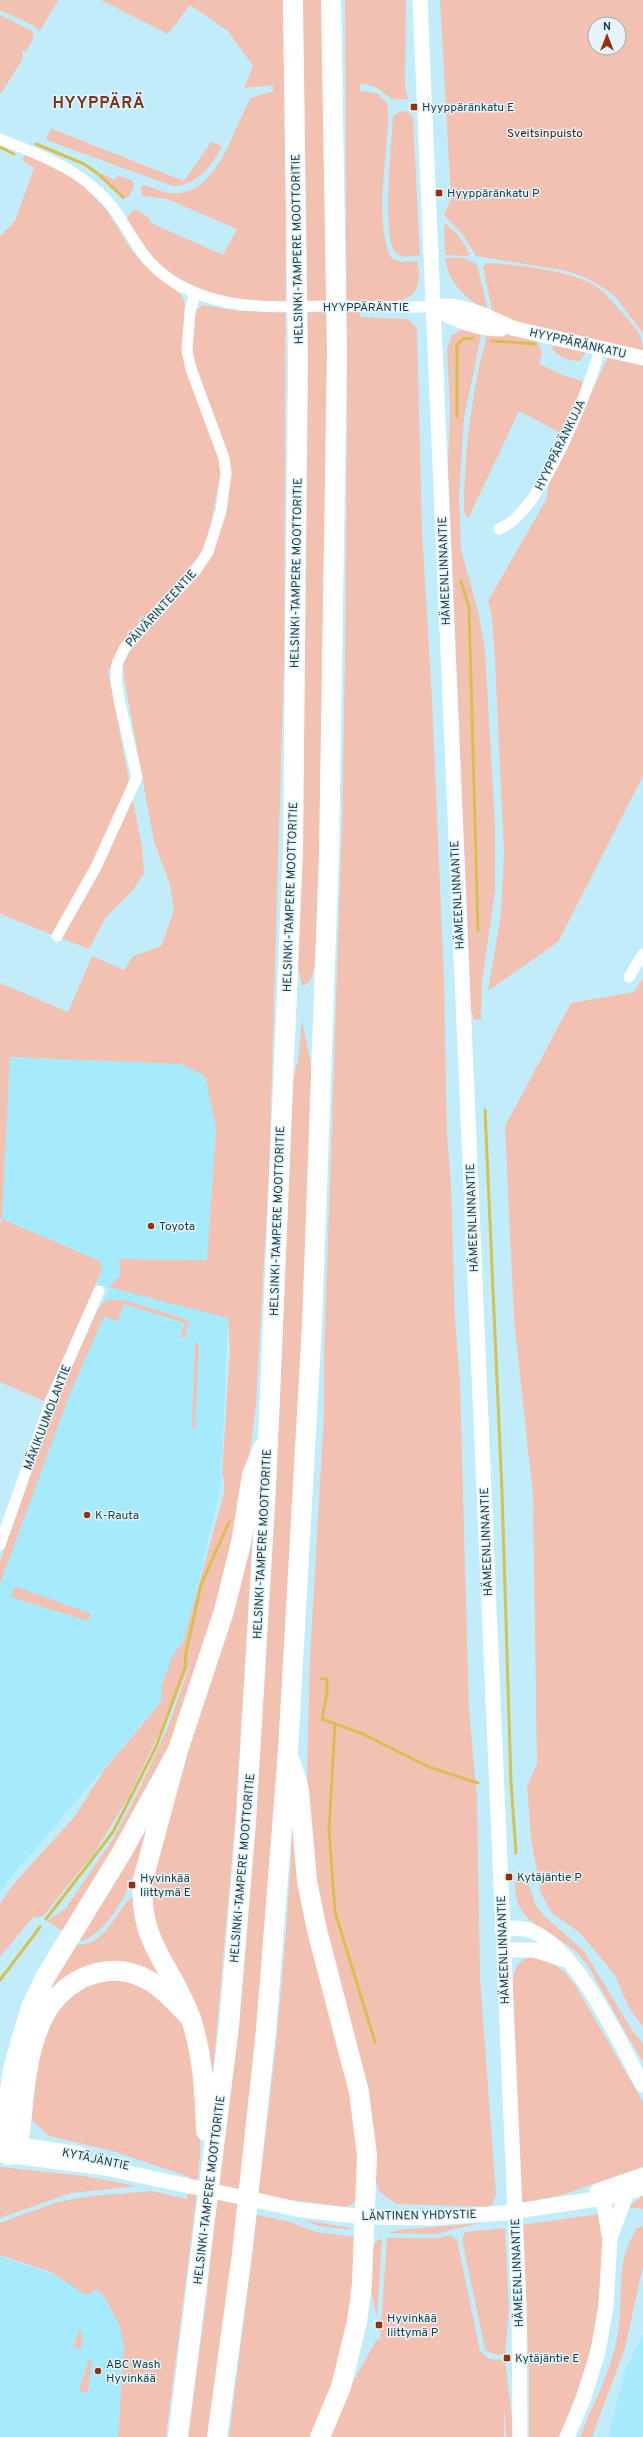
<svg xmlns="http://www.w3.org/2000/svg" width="643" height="2437" viewBox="0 0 643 2437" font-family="Overpass,sans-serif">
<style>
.built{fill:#a6eafe}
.green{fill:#f3c1b1;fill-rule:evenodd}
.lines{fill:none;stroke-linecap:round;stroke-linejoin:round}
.stream{stroke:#d7c04f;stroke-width:3}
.street{stroke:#fff;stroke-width:11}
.secondary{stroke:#fff;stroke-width:15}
.highway{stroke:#fff;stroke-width:20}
.poi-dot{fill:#97300a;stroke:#e6f4f9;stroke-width:1.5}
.labels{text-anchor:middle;stroke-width:3;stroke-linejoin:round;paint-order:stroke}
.poi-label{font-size:12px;fill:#1b3c44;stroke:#e6f4f9;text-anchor:start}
.park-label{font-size:12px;fill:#4a1909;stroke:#e6f4f9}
.street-label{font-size:12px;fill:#1b3c44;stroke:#e6f4f9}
.district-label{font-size:16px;font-weight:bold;letter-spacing:1px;fill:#77341f;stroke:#e6f4f9}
</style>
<rect width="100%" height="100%" fill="#c1edfa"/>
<g class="built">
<path d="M10,1057L182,1064L205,1076L216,1128L207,1260L228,1318L221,1483L180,1664L158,1705L0,1890V1561L56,1402L109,1288L97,1284L102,1271L100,1261L2,1219Z"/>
<path d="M0,2256L97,2289L106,2299L120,2327L124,2348L118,2437H0Z"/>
<path d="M643,2334V2437H608L626,2368Z"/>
</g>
<g class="green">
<path d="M0,0H58L40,31L35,26L0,10Z"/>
<path d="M101,0H283L286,205L284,658L269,1173L256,1404L244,1498L226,1581L177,1730L145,1797L66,1933L47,1921L65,1909L113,1839L137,1794L168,1727L197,1644L175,1701L128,1798L94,1853L43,1916L32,1918L0,1957V1904L12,1886L75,1816L104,1770L161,1702L162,1684L173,1655L183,1642L224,1493V1481L222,1472L230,1349L228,1318L109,1287L121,1275L119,1259L207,1260L216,1128L205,1076L182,1064L10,1057L2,1219L100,1261L102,1270L44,1401L0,1382V1225L2,1219H0V983L68,1012L92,956L124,970L133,956L161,946L174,911L170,885L154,842L124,677L123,660L210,554L224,446L191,351L195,311L203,305L238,311H279L277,301C211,302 158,281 126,219L133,210L139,211L149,218L151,223L223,255L237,229L167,199L142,196L141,187L143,185C155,188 167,195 179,193C220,189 233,127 251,98L265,93L273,92V85L244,88L253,66L228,31L190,5L168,34Z"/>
<path d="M303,0H325L327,347L318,956L310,982L302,986L296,956Z"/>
<path d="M345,0H406L405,87L408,99C404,99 399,100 395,99C383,97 382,84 360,84V91L377,93L387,103C389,113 388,126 387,137C385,173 375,227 392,259L402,262L418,261C418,268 420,277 418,284C413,307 380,301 362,301L360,317L408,319L417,329L422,531L432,698L444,980L447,1135L451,1184L455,1320L460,1383L469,1711L477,1797L480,1978L496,2195L491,2207L396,2204L380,2192L375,2181V2139L369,2103L321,1913L309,1826L307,1774L310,1656L324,1414V1355L342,825L345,659L347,430Z"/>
<path d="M440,0H643V333L613,294L587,278L563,270L476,256L464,236L444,215L451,199ZM595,24H619V48H595Z"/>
<path d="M0,15L32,31L34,37L26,52L23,50L22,60L0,95Z"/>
<path d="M401,111L408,112L413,118L420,255C412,256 402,259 396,253C381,239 392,140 393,116Z"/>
<path d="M52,129L184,181L211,142L222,146C212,166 196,186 173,186L49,141L46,137Z"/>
<path d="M26,154L66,173L81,184L106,209L130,248L144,265L182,296L185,305L184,351L215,437L221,471L209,533L201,554L120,647L108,672L142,847L144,874L132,891L106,917L89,949L0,914V236L15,221L34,168L22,160Z"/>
<path d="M101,173L115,180L118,175L133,181L134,186L129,197L123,199L100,177Z"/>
<path d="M446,224L458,235L470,254L468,256L445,255L444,225Z"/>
<path d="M445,258H463L477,264L487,307L485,310C464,296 449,284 445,258Z"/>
<path d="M487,263C514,264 572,271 594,285C607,293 616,306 626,317C636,329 643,335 643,351L523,325L493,314L483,267Z"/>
<path d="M463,329L480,330L481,335L464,418L459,496L461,550L478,611L485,650L495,826V892L482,981L481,1019L474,1020L471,1009L448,465L450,409L447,348L452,335Z"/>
<path d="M488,331L537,340L542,353L539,364L565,376L584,382L564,435L519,411L468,519L464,512C464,450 472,390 488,331Z"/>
<path d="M555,344L586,352L580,361C570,361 557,357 552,348Z"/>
<path d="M609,355L643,363V776L558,942L488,991L501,914L504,853L495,661L492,617L488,601L546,500L549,483Z"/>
<path d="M643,978V2027L629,2008L615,1975L579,1932L553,1914L541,1894L531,1839L527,1786L537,1764L533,1496L514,1319L505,1126L571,1003L634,992Z"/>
<path d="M302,1020L313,1074L314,1098L280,1759L245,2160L210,2437H188L205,2309L231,2068L279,1423L293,1078L298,1061Z"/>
<path d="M110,1300H124L189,1320L185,1338L180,1337L185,1323L124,1304L117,1322L104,1316L69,1396L0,1584V1561L56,1402L98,1309L104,1302Z"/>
<path d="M195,1343L199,1344L195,1429L192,1428Z"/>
<path d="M254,1516L235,1825L213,2071L211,2072L153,1930L148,1892Z"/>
<path d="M15,1587L23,1589L91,1614L88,1621L11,1597Z"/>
<path d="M153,1806L138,1868L131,1881L128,1880L127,1885L129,1886C120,1906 104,1932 83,1941L74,1939Z"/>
<path d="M293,1818L360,2115L359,2193L354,2203L346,2207L291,2200L258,2193C275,2068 287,1943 293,1818Z"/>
<path d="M520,1879H525L528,1882L535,1904L544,1916L584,1951L632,2030L643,2044V2062C630,2040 617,2018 605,1996C597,1982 590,1967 579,1955C554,1929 513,1927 515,1882Z"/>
<path d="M134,1896L167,1982L86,1968L24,2043L71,1943C99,1952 114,1918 129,1899Z"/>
<path d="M531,1957C553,1961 559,1966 574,1983L643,2102V2167L562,2195L521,2203L512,1983C514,1970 517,1960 531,1957Z"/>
<path d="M122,1973L169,2001L185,2028L201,2104L200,2153L195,2208L166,2437H118L124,2348L120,2327L106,2299L97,2289L86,2295L51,2272L0,2255V2223L57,2202L91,2196L152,2191L187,2199L190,2177L113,2151L49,2136L33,2121L31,2111L42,2040L50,2017L74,1988Z"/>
<path d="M0,2167L84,2176L137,2186L71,2193L0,2218Z"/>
<path d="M643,2195V2209L628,2207Z"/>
<path d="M598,2214C606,2226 603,2247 602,2261C598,2331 587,2373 559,2437H529V2371L522,2225Z"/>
<path d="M257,2215L291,2222L316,2232L356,2237L351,2331L315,2437H229Z"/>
<path d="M304,2220L350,2228L353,2230L318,2226Z"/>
<path d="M480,2223L435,2234L388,2233L397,2230Z"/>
<path d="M643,2226V2266L625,2348L592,2437H580C592,2406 609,2375 616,2343C626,2302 612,2267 637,2228Z"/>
<path d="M505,2228L509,2311L505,2354C498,2356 490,2354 485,2349L462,2239L465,2232Z"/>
<path d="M451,2235L457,2240L480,2351L489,2359L505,2360L512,2418V2437H506L504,2408V2437H327L346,2394L377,2339H380L387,2238H440Z"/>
<path d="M379,2239L382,2240L377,2317L371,2291L373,2245Z"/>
<path d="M80,2328L82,2336L81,2349L73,2347Z"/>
<path d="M89,2359H92L88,2391L84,2393L80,2391V2387Z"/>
</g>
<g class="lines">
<g class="stream">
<path d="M36,144L84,164L97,173L123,197"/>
<path d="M0,147L14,154"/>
<path d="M492,341L535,344"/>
<path d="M457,417V345L463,339L473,338"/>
<path d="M461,581L469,608L478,930"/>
<path d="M485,1110L502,1492L511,1783L516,1853"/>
<path d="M322,1679H327V1694L322,1719L363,1734L429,1767L478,1783"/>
<path d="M335,1724L329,1830L335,1912L375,2042"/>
<path d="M46,1919L113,1832L156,1747L186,1665L185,1657L201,1585L229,1522"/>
<path d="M0,1980L40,1927"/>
</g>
<g class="street">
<path d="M0,139C44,156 87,172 116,212C132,235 142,259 165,276C214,312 274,307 331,306C365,306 400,307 434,307"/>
<path d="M499,529C542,513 588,390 601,347"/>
<path d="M57,936L96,867L137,777L120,704L116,680L117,664L125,647L196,570L208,552L221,511L226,474L224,458L191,369L187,351L190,312L195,293"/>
<path d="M629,977L643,954"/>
<path d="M0,1545L50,1403L99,1291"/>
</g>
<g class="secondary">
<path d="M420,0L519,2304L520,2437"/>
<path d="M434,307C460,302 489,317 512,328L643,358"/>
<path d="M434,307C453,320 478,329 501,329"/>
<path d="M502,1928C511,1928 520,1927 529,1930C577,1947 619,2042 643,2085"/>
<path d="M503,1950H534L563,1959"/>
<path d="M7,2143L80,2154"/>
<path d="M5,2155L105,2168L301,2210L365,2217L430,2218L504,2213L603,2198L643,2188"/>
<path d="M597,2191L643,2175"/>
<path d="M603,2198L609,2235"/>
<path d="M567,2437L583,2400L598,2352L606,2306L610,2238L627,2192"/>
</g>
<g class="highway">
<path d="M178,1750L122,1852L46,1976L31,2007L13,2069L3,2142L5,2153L9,2155L14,2154L17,2148C23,2119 23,2089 29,2061C33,2042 41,2017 53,2002C76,1973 115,1961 148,1980C165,1989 177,2005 191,2018"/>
<path d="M291,1763L299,1790L307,1881L317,1930L359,2092L367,2155L362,2284L357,2322L341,2387L320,2437"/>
<path d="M206,2131C205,2092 203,2056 191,2019C172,1964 138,1945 143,1880L178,1750L224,1611L241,1543L252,1475L263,1448"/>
<path d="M178,2437L229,2026L246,1822L266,1488L293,851L298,361L293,0"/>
<path d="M217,2437L242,2254L266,2030L288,1751L312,1325L329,853L337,355L331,0"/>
</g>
</g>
<g class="poi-dot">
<rect x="410" y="103" width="8" height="8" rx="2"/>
<rect x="435" y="189" width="8" height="8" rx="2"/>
<circle cx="151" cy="1226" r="4"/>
<circle cx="87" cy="1515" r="4"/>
<rect x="505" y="1873" width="8" height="8" rx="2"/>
<rect x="128" y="1881" width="8" height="8" rx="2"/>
<rect x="375" y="2321" width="8" height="8" rx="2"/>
<rect x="503" y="2354" width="8" height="8" rx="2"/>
<circle cx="98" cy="2371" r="4"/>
</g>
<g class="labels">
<g class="poi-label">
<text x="422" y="111">Hyyppäränkatu E</text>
<text x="447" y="197">Hyyppäränkatu P</text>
<text x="159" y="1230">Toyota</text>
<text x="95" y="1519">K-Rauta</text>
<text x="517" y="1881">Kytäjäntie P</text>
<text x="140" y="1882">Hyvinkää<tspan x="140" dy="14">liittymä E</tspan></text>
<text x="387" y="2322">Hyvinkää<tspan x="387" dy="14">liittymä P</tspan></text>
<text x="515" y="2362">Kytäjäntie E</text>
<text x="106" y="2368">ABC Wash<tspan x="106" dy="14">Hyvinkää</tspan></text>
</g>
<g class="park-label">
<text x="545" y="137">Sveitsinpuisto</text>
</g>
<g class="street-label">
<text transform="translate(297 249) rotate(-91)" y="4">HELSINKI-TAMPERE MOOTTORITIE</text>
<text x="366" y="311">HYYPPÄRÄNTIE</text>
<text transform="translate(578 343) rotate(13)" y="4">HYYPPÄRÄNKATU</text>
<text transform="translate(560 445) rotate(-64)" y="4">HYYPPÄRÄNKUJA</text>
<text transform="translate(444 571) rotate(-92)" y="4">HÄMEENLINNANTIE</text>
<text transform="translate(296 573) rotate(-89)" y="4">HELSINKI-TAMPERE MOOTTORITIE</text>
<text transform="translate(161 608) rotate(-48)" y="4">PÄIVÄRINTEENTIE</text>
<text transform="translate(457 895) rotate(-93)" y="4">HÄMEENLINNANTIE</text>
<text transform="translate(290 897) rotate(-88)" y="4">HELSINKI-TAMPERE MOOTTORITIE</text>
<text transform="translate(472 1218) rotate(-92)" y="4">HÄMEENLINNANTIE</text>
<text transform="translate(277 1221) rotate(-88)" y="4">HELSINKI-TAMPERE MOOTTORITIE</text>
<text transform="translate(47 1417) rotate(-69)" y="4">MÄKIKUUMOLANTIE</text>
<text transform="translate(486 1542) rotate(-92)" y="4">HÄMEENLINNANTIE</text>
<text transform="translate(262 1544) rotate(-87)" y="4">HELSINKI-TAMPERE MOOTTORITIE</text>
<text transform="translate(242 1868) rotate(-85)" y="4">HELSINKI-TAMPERE MOOTTORITIE</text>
<text transform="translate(503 1950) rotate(-92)" y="4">HÄMEENLINNANTIE</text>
<text transform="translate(96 2159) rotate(12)" y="4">KYTÄJÄNTIE</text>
<text transform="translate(209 2190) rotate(-83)" y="4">HELSINKI-TAMPERE MOOTTORITIE</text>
<text transform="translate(419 2215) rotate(-1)" y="4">LÄNTINEN YHDYSTIE</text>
<text transform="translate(517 2273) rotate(-92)" y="4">HÄMEENLINNANTIE</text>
</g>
<g class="district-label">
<text x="99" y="108">HYYPPÄRÄ</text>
</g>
</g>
<g transform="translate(607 36)"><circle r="19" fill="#e6f4f9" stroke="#95aab1"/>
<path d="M0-3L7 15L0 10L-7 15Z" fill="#97300a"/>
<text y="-6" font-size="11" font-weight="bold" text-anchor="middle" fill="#1b3c44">N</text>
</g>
</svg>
